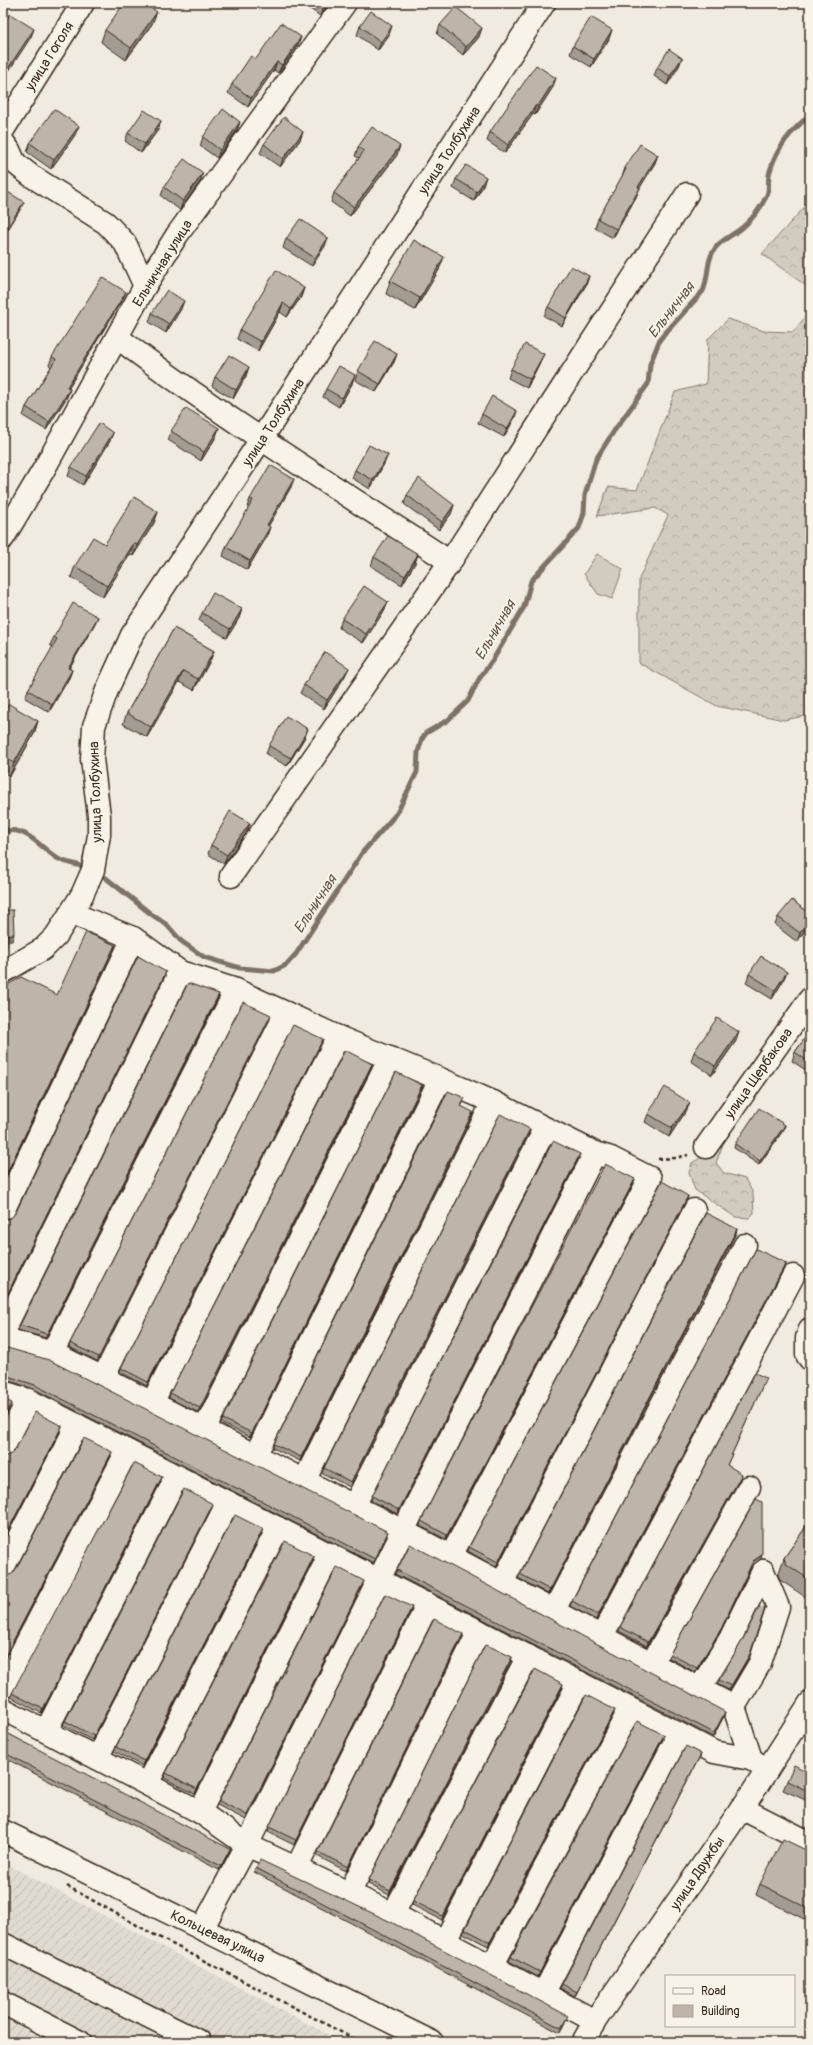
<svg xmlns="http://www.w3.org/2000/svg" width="813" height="2045" viewBox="0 0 813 2045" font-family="Pangolin,sans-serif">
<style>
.industrial{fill:url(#industrial-furrows)}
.green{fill:#d1cbc0;stroke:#867a6f}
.forest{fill:url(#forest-crowns);stroke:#867a6f}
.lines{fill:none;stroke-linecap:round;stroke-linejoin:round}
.stream{stroke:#7e7266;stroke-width:5}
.minor-casing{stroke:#3b2a1e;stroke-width:25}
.path{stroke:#3b2a1e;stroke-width:2.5;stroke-dasharray:4 3;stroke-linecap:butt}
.minor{stroke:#f7f3e8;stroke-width:22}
.wall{fill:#a39c92;stroke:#3b2a1e}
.shaded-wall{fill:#847f77;stroke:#3b2a1e}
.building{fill:#bdb5aa;stroke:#3b2a1e}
.labels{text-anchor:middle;stroke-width:4;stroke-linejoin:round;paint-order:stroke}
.street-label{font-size:14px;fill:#3b2a1e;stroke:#f7f3e8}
.water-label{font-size:15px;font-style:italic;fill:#625448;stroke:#f7f3e8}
</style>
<defs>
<pattern id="industrial-furrows" width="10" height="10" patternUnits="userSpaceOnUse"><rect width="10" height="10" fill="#e0dbd0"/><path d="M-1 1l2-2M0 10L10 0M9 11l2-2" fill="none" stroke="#c1bcb2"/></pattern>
<pattern id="forest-crowns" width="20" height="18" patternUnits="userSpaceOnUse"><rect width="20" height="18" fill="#d1cbc0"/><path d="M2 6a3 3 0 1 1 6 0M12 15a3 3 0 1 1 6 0" fill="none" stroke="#b4aea5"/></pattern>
</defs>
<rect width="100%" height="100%" fill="#efebe0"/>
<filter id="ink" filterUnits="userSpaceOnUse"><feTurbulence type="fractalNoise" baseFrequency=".025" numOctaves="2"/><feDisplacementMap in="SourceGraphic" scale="8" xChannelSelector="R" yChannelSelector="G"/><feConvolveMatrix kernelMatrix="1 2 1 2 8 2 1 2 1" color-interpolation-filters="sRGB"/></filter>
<g filter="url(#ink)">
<path class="industrial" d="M3,1862L342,2042H3Z"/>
<path class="green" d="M597,554L623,569L612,599L598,594L584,574Z"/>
<g class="forest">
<path d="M810,201V295L809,288L762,254Z"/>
<path d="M810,311V715L784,720L717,706L639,663V579L668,515L655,508L597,516L608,487L637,490L675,392L706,384L708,339L728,319L764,331L793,332Z"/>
<path d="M723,1144L716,1163L724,1173L745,1179L753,1193L754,1213L749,1218L735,1217L695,1190L689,1173L692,1163Z"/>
</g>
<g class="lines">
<g class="stream">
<path d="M3,827L8,831C27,827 44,851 60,860C68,863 76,864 84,867"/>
<path d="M101,874L151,914L167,925L181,941L204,957L240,968L274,971L286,965L296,954L362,853L397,813L417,772L418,752L422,739L426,733L448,720L468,701L479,679L494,658L524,607L531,581L579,528L584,513L585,495L596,459L614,431L648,384L650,364L660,339L703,291C709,277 706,259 716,247C723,239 735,234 743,227C752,219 762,206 767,195C770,188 767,179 770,171C777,147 791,131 810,115"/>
</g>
<g class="minor-casing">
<g id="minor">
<path d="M3,130L83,3"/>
<path d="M3,142L9,150L15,163L30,175L106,223L125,243L145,286"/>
<path d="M118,338C224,418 338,489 450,562"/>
<path d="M3,538L44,469L145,286L177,235L345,3"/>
<path d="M231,876L450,562L687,194"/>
<path d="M71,913L133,938L180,972L236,990L338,1037L440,1079L493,1102L595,1153L611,1158L650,1178L451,1556"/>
<path d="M3,972L43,949L56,936L82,895L93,870L99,835V816L92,759L94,726L107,690L132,635L262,438L544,3"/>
<path d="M706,1147L810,999"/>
<path d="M3,1211L133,938"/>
<path d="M810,1329L807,1338V1355L810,1359"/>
<path d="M3,1332L180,972"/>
<path d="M3,1338L52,1353L103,1378L403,1531L734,1707L751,1759L767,1770"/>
<path d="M52,1353L236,990"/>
<path d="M103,1378L286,1013"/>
<path d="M3,1392L28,1400L714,1752L751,1759"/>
<path d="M152,1403L338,1037"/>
<path d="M204,1430L390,1058"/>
<path d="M3,1448L28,1400"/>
<path d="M255,1456L440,1079"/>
<path d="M304,1481L493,1102"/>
<path d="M354,1506L545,1129"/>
<path d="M3,1568L77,1425"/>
<path d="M502,1583L694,1210"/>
<path d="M554,1610L745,1245"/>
<path d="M602,1636L793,1276"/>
<path d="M652,1663L749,1487"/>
<path d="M3,1688L127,1451"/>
<path d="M700,1688L730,1639L763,1571"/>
<path d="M734,1707L760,1663L778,1607L763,1571"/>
<path d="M3,1709L200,1812L247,1845L393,1914L595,2021"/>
<path d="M46,1731L177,1476"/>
<path d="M97,1758L228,1502"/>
<path d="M147,1784L278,1528"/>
<path d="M741,1808L810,1843"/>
<path d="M200,1812L330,1554"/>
<path d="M3,1831L432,2042"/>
<path d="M296,1869L428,1604"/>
<path d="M349,1894L479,1631"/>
<path d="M393,1914L528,1656"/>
<path d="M202,1929L247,1845L403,1531L595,1153"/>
<path d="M445,1941L579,1682"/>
<path d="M3,1944L200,2042"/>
<path d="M492,1966L630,1709"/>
<path d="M543,1994L679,1734"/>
<path d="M3,2003L80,2042"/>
<path d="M583,2042L595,2021L753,1792L810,1703"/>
</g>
</g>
<g class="path">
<path d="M658,1159L676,1158L688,1155"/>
<path d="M67,1886L151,1933L360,2042"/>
</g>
<use href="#minor" class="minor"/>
</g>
<g class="wall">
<path d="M36,3H43L41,6Z"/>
<path d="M304,3H330L320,16L303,4Z"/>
<path d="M152,24L126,60L101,42L105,30Z"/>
<path d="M440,25L479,37L463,55L437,34Z"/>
<path d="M360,26L389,35L378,50L357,35Z"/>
<path d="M301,37L298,45L278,73L274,70L248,107L228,93L232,84L256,59Z"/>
<path d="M609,39L591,67L570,54L573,46Z"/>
<path d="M682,58L679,66L667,85L654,76L657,68Z"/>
<path d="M553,87L535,115L533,114L505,153L487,141L490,132Z"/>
<path d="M161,121L158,130L141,153L125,141L128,133Z"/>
<path d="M240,122L237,130L217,158L200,146L203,137Z"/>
<path d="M303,132L300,140L280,167L260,153L264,144Z"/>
<path d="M75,135L51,169L27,152L30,143Z"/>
<path d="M358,147L397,155L350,216L331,202L334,193L359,158L355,156Z"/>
<path d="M655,163L639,188L636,197L613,238L595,228L598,219L622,177L625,168Z"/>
<path d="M203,173L200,182L180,210L161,196L164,187Z"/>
<path d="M456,179L483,186L474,201L453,188Z"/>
<path d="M286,239L325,246L312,266L283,248Z"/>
<path d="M439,270L415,310L386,294L390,281Z"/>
<path d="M589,276L586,285L562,326L544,316L548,307Z"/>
<path d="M304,288L301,297L287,317L280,312L258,351L237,339L240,330Z"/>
<path d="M126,292L122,300L68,388L70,389L67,397L46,430L23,416L26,407L51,367L49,365L52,357Z"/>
<path d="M181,309L166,333L149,322L152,313Z"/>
<path d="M397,354L394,362L376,392L355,380L358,371Z"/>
<path d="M540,362L527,388L508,378L511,369Z"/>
<path d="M246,376L233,399L212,386L215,377Z"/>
<path d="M352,384L339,407L323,397L326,389Z"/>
<path d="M517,411L514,419L504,437L478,423L482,414Z"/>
<path d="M171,431L216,437L201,461L168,440Z"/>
<path d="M110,441L83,485L68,476L71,467Z"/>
<path d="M384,464L370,489L352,478L355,470Z"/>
<path d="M291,487L268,526L267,536L247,570L223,556L226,547L249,508L247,507L250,499Z"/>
<path d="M407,495L454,505L451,514L439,530L404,504Z"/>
<path d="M158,512L154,523L133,556L130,554L103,597L71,577L75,566L105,544Z"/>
<path d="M418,554L415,563L402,585L371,566L374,557Z"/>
<path d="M388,602L384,611L363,643L339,628L342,619Z"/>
<path d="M242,609L239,618L227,638L199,621L202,613Z"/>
<path d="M98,617L94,625L69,668L72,670L69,678L49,712L25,698L28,690L53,647L50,645L54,637Z"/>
<path d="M174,628L214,651L210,661L194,690L179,682L147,737L123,724L127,713Z"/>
<path d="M345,676L324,709L300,693L304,685Z"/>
<path d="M3,714L38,721L34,734L10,776L3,772Z"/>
<path d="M305,737L287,766L266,754L269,746Z"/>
<path d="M250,823L247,832L224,864L208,854L211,845Z"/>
<path d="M810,914V924L797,942L775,925L778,917Z"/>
<path d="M749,974L783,981L772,999L746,983Z"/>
<path d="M218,998L46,1338L18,1330L20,1325Z"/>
<path d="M269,1019L97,1361L69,1347L70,1343Z"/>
<path d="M810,1031V1073L792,1061L795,1052Z"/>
<path d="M323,1039L321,1043L147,1386L120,1372L121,1368Z"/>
<path d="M736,1041L712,1075L691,1061L694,1052Z"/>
<path d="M372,1064L371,1068L199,1413L169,1398L170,1393Z"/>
<path d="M421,1090L250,1437L221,1423L223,1419Z"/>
<path d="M463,1103L461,1106L472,1117L300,1461L273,1448L274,1444Z"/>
<path d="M690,1103L686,1111L669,1137L645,1122L648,1114Z"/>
<path d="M785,1125L784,1129L759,1165L734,1148L735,1144Z"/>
<path d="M530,1129L529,1134L350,1487L322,1473L324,1468Z"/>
<path d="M578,1159L398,1514L371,1501L372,1496Z"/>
<path d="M633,1183L446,1539L420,1526L421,1521Z"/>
<path d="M688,1196L687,1200L496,1567L468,1551L469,1547Z"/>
<path d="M737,1229L736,1233L548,1594L518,1578L520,1574Z"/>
<path d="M786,1263L785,1267L596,1620L570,1606L572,1601Z"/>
<path d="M3,1348L388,1532L373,1563L34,1389L7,1380H3Z"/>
<path d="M766,1378L727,1465L741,1478L647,1646L619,1631L620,1627Z"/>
<path d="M162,1477L160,1482L41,1713L11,1697L12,1693Z"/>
<path d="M756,1499L761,1559L752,1566L719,1633L695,1672L669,1658L670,1654Z"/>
<path d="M211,1508L92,1740L63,1725L65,1721Z"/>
<path d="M810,1521V1600L780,1580L778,1575L784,1558Z"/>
<path d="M263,1529L261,1534L142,1766L114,1751L116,1747Z"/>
<path d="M314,1556L313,1560L195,1794L164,1778L166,1773Z"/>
<path d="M397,1570L724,1716L713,1737L395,1574Z"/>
<path d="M364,1581L362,1585L246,1820L217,1805L219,1801Z"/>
<path d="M410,1612L294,1845L268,1832L269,1827Z"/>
<path d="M462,1638L346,1871L317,1856L318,1852Z"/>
<path d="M512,1657L511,1662L389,1895L368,1884L369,1880Z"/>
<path d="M749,1658L729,1690L717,1684L719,1680Z"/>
<path d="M562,1688L442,1920L412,1905L413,1901Z"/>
<path d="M613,1714L488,1946L463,1933L465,1929Z"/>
<path d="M3,1731L228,1854L219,1870L3,1757Z"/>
<path d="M664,1735L662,1739L538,1977L509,1961L511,1957Z"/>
<path d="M701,1754L699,1758L575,1996L560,1988L562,1984Z"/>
<path d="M810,1773V1802L783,1790L787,1781Z"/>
<path d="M810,1852V1922L756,1895L760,1884Z"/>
<path d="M256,1868L566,2020L560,2033L254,1872Z"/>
</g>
<g class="shaded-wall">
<path d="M326,3H330L320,16L323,7Z"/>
<path d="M157,12L152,24L126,60L131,48Z"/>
<path d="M392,26L389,35L378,50L381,42Z"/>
<path d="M482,28L479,37L463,55L466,47Z"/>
<path d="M34,29L31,37L3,80V76Z"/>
<path d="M612,30L609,39L591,67L594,59Z"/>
<path d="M301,37L298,45L278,73L282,65Z"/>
<path d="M682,58L679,66L667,85L670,76Z"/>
<path d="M277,62L274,70L248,107L251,98Z"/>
<path d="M556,78L553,87L535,115L538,106Z"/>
<path d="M536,105L533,114L505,153L508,145Z"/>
<path d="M161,121L158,130L141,153L145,144Z"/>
<path d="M240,122L237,130L217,158L220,150Z"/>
<path d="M79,126L75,135L51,169L54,160Z"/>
<path d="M303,132L300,140L280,167L283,159Z"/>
<path d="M400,146L397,155L350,216L354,207Z"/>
<path d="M658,155L655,163L635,196L638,187Z"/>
<path d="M203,173L200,182L180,210L183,201Z"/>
<path d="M486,177L483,186L474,201L477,192Z"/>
<path d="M640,188L636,197L613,238L616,229Z"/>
<path d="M24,202L20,210L3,238V234Z"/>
<path d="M328,238L325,246L312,266L315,258Z"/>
<path d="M444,257L439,270L415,310L420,298Z"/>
<path d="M589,276L586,285L562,326L566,318Z"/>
<path d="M304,288L301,297L287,317L291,309Z"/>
<path d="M126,292L122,300L64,395L67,387Z"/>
<path d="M184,301L181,309L166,333L169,324Z"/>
<path d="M283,303L280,312L258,351L261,342Z"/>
<path d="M397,354L394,362L376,392L380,384Z"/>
<path d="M544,354L527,388L530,379Z"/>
<path d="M249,367L246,376L233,399L236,390Z"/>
<path d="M355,375L352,384L339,407L342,398Z"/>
<path d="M70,389L67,397L46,430L49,422Z"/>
<path d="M517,411L514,419L504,437L507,429Z"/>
<path d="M219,428L216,437L201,461L204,452Z"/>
<path d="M113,433L110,441L83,485L86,476Z"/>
<path d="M388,455L384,464L370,489L373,480Z"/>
<path d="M294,479L291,487L264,534L267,525Z"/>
<path d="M454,505L451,514L439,530L442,522Z"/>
<path d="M158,512L154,523L133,556L137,545Z"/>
<path d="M270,527L267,536L247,570L250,561Z"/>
<path d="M134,543L130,554L103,597L107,586Z"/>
<path d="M418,554L415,563L402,585L405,576Z"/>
<path d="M388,602L384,611L363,643L366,634Z"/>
<path d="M242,609L239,618L227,638L230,629Z"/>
<path d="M98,617L94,625L65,676L68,668Z"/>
<path d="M214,651L210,661L194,690L198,679Z"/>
<path d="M349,668L345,676L324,709L327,700Z"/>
<path d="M72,670L69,678L49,712L52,704Z"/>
<path d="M183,671L179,682L147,737L151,727Z"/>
<path d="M38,721L34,734L10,776L14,763Z"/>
<path d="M308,729L305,737L287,766L291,758Z"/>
<path d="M250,823L247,832L224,864L227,855Z"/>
<path d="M810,920V924L797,942L800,933Z"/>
<path d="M14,934L12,941L3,942L6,935Z"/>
<path d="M115,945L114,950L3,1182V1181Z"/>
<path d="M3,946H7L4,952H3Z"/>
<path d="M166,972L164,976L3,1304V1303Z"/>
<path d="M787,972L783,981L772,999L775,990Z"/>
<path d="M219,994L218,998L46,1338L47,1334Z"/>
<path d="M739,1032L736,1041L712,1075L715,1066Z"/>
<path d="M323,1039L321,1043L147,1386L148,1382Z"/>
<path d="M372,1064L371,1068L199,1413L200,1408Z"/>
<path d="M422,1085L421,1090L250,1437L252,1433Z"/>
<path d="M690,1103L686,1111L669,1137L672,1128Z"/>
<path d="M473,1112L472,1117L300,1461L301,1457Z"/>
<path d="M785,1125L784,1129L759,1165L760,1161Z"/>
<path d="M530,1129L529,1134L350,1487L351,1482Z"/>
<path d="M580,1154L578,1159L398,1514L399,1510Z"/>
<path d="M635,1179L633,1183L446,1539L447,1535Z"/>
<path d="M688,1196L687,1200L496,1567L498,1562Z"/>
<path d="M737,1229L736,1233L548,1594L550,1590Z"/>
<path d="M786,1263L785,1267L596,1620L598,1615Z"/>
<path d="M3,1376H8L7,1380H3Z"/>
<path d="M62,1426L60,1431L3,1541V1540Z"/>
<path d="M112,1452L110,1456L3,1661V1660Z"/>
<path d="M742,1474L741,1478L647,1646L648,1642Z"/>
<path d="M162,1477L160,1482L41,1713L43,1709Z"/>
<path d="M213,1504L211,1508L92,1740L94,1736Z"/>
<path d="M263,1529L261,1534L142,1766L144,1761Z"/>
<path d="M762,1555L761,1559L752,1566L719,1633L695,1672L697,1668L753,1561Z"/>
<path d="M314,1556L313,1560L195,1794L197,1789Z"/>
<path d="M364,1581L362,1585L246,1820L247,1815Z"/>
<path d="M412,1607L410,1612L294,1845L296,1840Z"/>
<path d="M463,1634L462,1638L346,1871L348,1867Z"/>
<path d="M750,1654L749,1658L729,1690L731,1686Z"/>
<path d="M512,1657L511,1662L389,1895L390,1891Z"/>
<path d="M563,1684L562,1688L442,1920L443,1916Z"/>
<path d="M615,1710L613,1714L488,1946L490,1942Z"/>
<path d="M725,1712L724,1716L713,1737L714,1733Z"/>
<path d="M664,1735L662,1739L538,1977L540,1972Z"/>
<path d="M701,1754L699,1758L575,1996L577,1992Z"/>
<path d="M230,1849L228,1854L219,1870L221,1866Z"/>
</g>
<g class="building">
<path d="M124,3H144L157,12L131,48L105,30Z"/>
<path d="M317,3H326L323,7Z"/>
<path d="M456,7L482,28L466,47L440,25Z"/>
<path d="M371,11L392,26L381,42L360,26Z"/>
<path d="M10,14L34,29L3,76V25Z"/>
<path d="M591,17L612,30L594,59L573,46Z"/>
<path d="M281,23L301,37L282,65L277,62L251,98L232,84L251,56L256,59Z"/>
<path d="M669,49L682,58L670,76L657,68Z"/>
<path d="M536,65L556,78L538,106L536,105L508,145L490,132Z"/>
<path d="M54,109L79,126L54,160L30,143Z"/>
<path d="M223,109L240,122L220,150L203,137Z"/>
<path d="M144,110L161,121L145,144L128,133Z"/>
<path d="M284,117L303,132L283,159L264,144Z"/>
<path d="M372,127L400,146L354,207L334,193L364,151L358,147Z"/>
<path d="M640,144L658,155L638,187L640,188L616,229L598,219L626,169L625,168Z"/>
<path d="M184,159L203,173L183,201L164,187Z"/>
<path d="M466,165L486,177L477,192L456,179Z"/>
<path d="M3,189L24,202L3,234Z"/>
<path d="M300,219L328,238L315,258L286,239Z"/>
<path d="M414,240L444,257L420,298L390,281Z"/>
<path d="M571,266L589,276L566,318L548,307Z"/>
<path d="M276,270L304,288L291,309L283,303L261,342L240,330Z"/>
<path d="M102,277L126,292L67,387L70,389L49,422L26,407L56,359L52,357Z"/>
<path d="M167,290L184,301L169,324L152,313Z"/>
<path d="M375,341L397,354L380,384L358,371Z"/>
<path d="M525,344L544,354L530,379L511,369Z"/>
<path d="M229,355L249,367L236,390L215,377Z"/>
<path d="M339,366L355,375L342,398L326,389Z"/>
<path d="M492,396L517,411L507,429L482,414Z"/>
<path d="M186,408L219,428L204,452L171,431Z"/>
<path d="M99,423L113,433L86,476L71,467Z"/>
<path d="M369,445L388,455L373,480L355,470Z"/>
<path d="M270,465L294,479L267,525L270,527L250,561L226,547L253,500L250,499Z"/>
<path d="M419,478L454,505L442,522L407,495Z"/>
<path d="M134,497L158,512L137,545L134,543L107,586L75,566L93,537L105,544Z"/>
<path d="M388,536L418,554L405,576L374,557Z"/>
<path d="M364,586L388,602L366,634L342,619Z"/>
<path d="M213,593L242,609L230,629L202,613Z"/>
<path d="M73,603L98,617L68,668L72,670L52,704L28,690L57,639L54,637Z"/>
<path d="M174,628L214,651L198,679L183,671L151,727L127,713Z"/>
<path d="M325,652L349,668L327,700L304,685Z"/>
<path d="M9,704L38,721L14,763L3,756V714Z"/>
<path d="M286,716L308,729L291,758L269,746Z"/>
<path d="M230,811L250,823L227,855L211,845Z"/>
<path d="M792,900L810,914V920L800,933L778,917Z"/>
<path d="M3,910H13L14,934L6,935L7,946H3Z"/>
<path d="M86,932L115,945L3,1181V988L21,977L57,995Z"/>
<path d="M138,956L166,972L3,1303V1218L6,1219L12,1217L16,1212Z"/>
<path d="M761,956L787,972L775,990L749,974Z"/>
<path d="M188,983L219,994L47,1334L20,1325Z"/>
<path d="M243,1002L271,1015L99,1357L70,1343Z"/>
<path d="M717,1018L739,1032L715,1066L694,1052Z"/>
<path d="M293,1025L323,1039L148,1382L121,1368Z"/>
<path d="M810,1031V1063L795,1052Z"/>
<path d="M345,1050L372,1064L200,1408L170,1393Z"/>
<path d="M396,1072L422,1085L252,1433L223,1419Z"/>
<path d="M665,1087L690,1103L672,1128L648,1114Z"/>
<path d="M448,1091L465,1098L461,1106L473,1112L301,1457L274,1444Z"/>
<path d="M759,1108L785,1125L760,1161L735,1144Z"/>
<path d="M500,1114L530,1129L351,1482L324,1468Z"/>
<path d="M553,1141L580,1154L399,1510L372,1496Z"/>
<path d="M605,1164L635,1179L447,1535L421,1521Z"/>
<path d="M662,1181L688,1196L498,1562L469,1547Z"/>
<path d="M706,1213L737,1229L550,1590L520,1574Z"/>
<path d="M756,1249L786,1263L598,1615L572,1601Z"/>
<path d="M4,1347L49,1360L388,1532L375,1559L35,1385L8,1376H3V1348Z"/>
<path d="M755,1373L766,1378L727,1465L742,1474L648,1642L620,1627Z"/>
<path d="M3,1399L12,1403L3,1420Z"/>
<path d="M35,1412L62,1426L3,1540V1456H6L11,1454L15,1450Z"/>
<path d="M84,1438L112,1452L3,1660V1576H6L12,1574L16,1569Z"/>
<path d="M134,1463L162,1477L43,1709L12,1693Z"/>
<path d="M184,1489L213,1504L94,1736L65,1721Z"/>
<path d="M756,1499L762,1502V1555L753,1561L721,1629L697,1668L670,1654Z"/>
<path d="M235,1515L263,1529L144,1761L116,1747Z"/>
<path d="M810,1521V1580L786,1564L784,1558Z"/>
<path d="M285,1541L314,1556L197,1789L166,1773Z"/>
<path d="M410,1544L725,1712L714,1733L397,1570Z"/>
<path d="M337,1567L364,1581L247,1815L219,1801Z"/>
<path d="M385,1594L412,1607L296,1840L269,1827Z"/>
<path d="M759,1607L765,1608L750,1654L731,1686L719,1680L742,1641Z"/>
<path d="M434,1619L463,1634L348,1867L318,1852Z"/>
<path d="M485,1645L491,1647L512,1657L390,1891L369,1880Z"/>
<path d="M535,1669L563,1684L443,1916L413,1901Z"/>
<path d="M586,1695L615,1710L490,1942L465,1929Z"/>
<path d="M637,1721L664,1735L540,1972L511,1957Z"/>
<path d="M3,1731L230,1849L221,1866L3,1752Z"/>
<path d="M686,1746L701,1754L577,1992L562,1984Z"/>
<path d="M794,1765L810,1773V1792L787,1781Z"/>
<path d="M783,1839L810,1852V1909L760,1884Z"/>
<path d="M260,1860L389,1921L568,2016L561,2028L256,1868Z"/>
</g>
</g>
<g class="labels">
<g class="street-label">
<text transform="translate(49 56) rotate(-58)" y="5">улица Гоголя</text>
<text transform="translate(449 150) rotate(-57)" y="5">улица Толбухина</text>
<text transform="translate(162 263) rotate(-58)" y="5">Ельничная улица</text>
<text transform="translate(273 422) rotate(-57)" y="5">улица Толбухина</text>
<text transform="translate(95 792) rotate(-92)" y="5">улица Толбухина</text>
<text transform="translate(758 1073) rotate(-55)" y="5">улица Щербакова</text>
<text transform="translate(697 1873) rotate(-56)" y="5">улица Дружбы</text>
<text transform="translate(218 1936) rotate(26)" y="5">Кольцевая улица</text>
</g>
<g class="water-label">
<text transform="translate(671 310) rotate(-52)" y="5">Ельничная</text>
<text transform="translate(495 630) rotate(-60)" y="5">Ельничная</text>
<text transform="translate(315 904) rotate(-57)" y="5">Ельничная</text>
</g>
</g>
<rect width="813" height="2045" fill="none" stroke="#f7f3e8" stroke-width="16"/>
<rect x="8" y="8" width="797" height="2029" fill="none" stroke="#3b2a1e" stroke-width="1.5" filter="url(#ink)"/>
<rect x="665" y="1975" width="130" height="52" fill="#f7f3e8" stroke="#aca397"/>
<rect x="673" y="1988" width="20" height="6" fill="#f7f3e8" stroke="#aca397"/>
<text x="701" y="1995" font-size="12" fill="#3b2a1e">Road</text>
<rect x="673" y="2005" width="20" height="12" fill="#bdb5aa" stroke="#aca397"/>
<text x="701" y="2015" font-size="12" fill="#3b2a1e">Building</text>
</svg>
